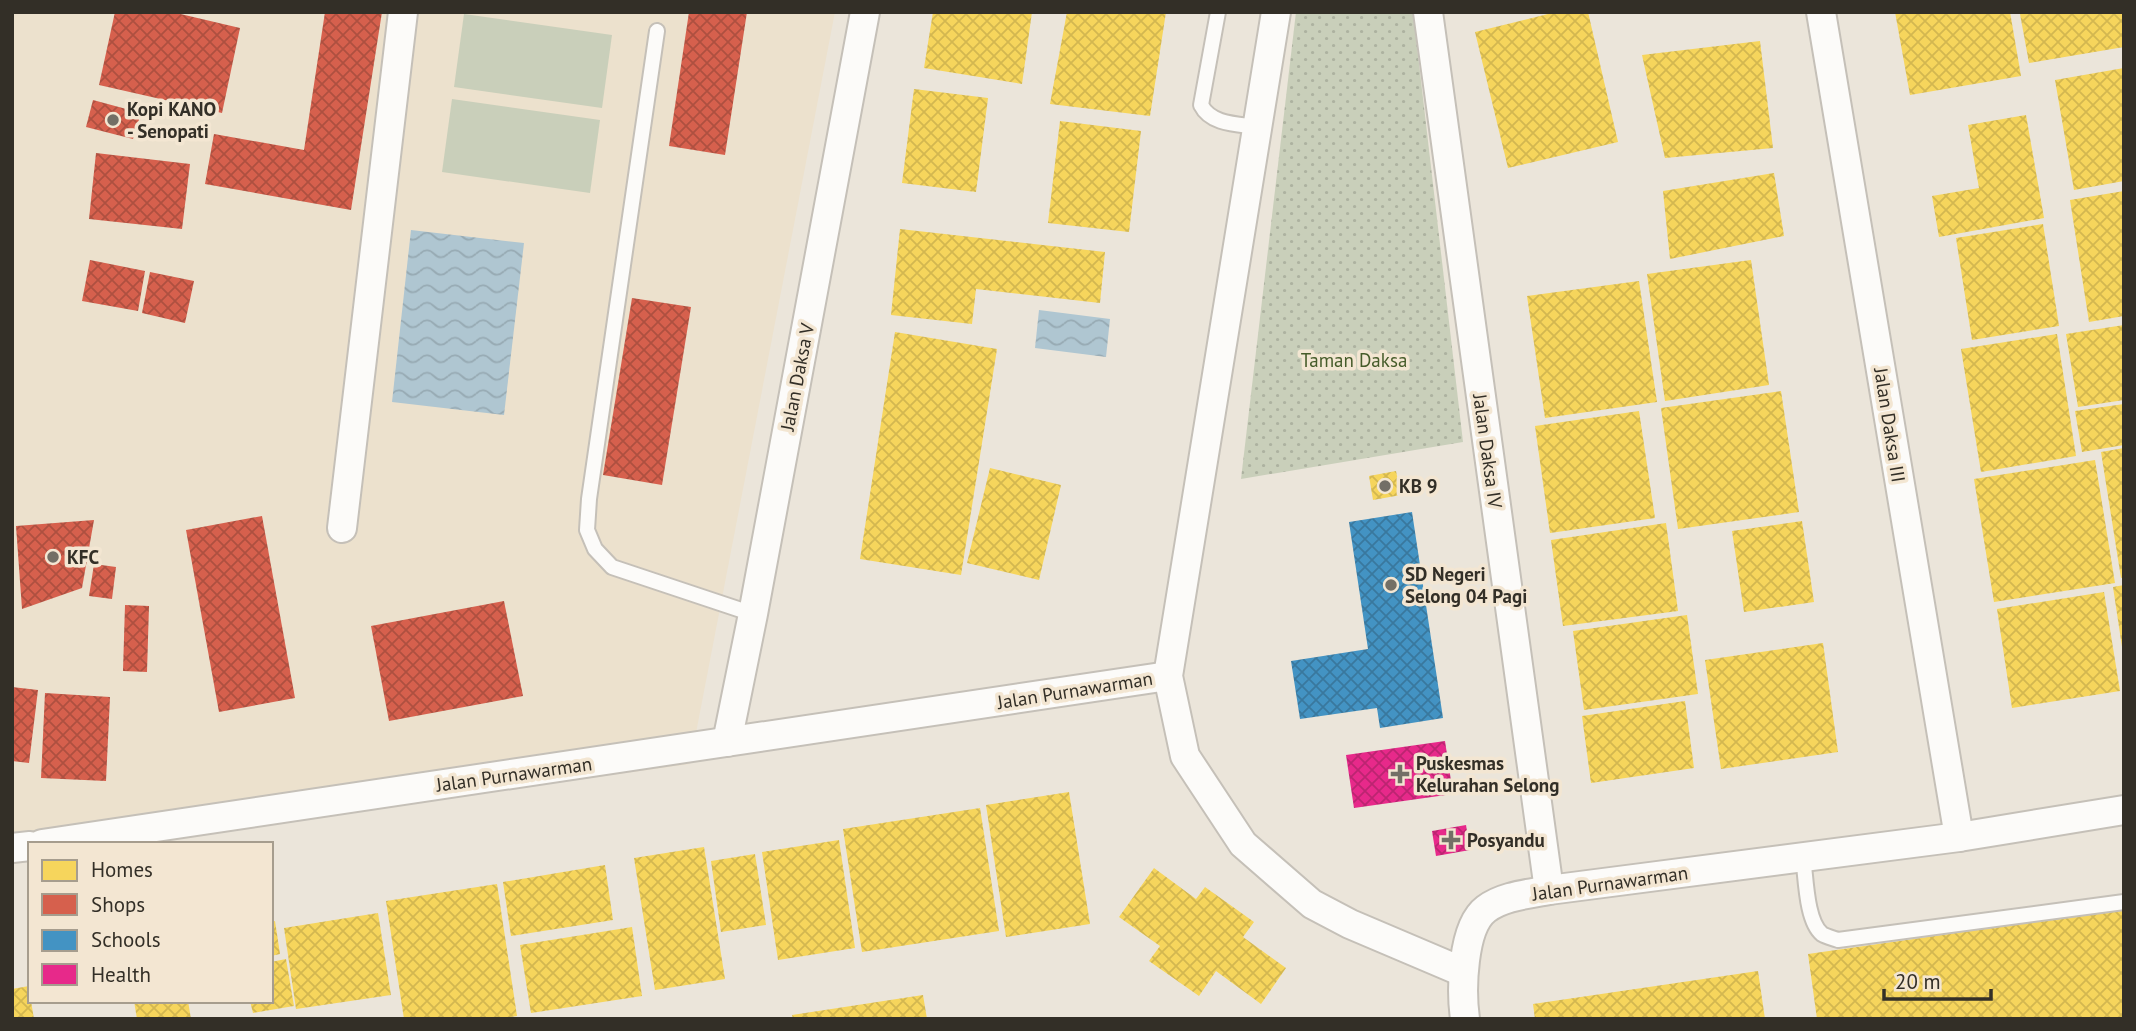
<svg xmlns="http://www.w3.org/2000/svg" width="2136" height="1031" viewBox="0 0 2136 1031" font-family="'PT Sans',sans-serif">
<style>
.built{fill:#ece1cd}
.park{fill:url(#park-dots)}
.pitch{fill:#c9cfba}
.water{fill:url(#water-waves)}
.homes{fill:url(#homes-cross-hatch)}
.shops{fill:url(#shops-cross-hatch)}
.schools{fill:url(#schools-cross-hatch)}
.health{fill:url(#health-cross-hatch)}
.lines{fill:none;stroke-linecap:round;stroke-linejoin:round}
.lane-casing{stroke:#c5c0b8;stroke-width:18}
.street-casing{stroke:#c5c0b8;stroke-width:32}
.lane{stroke:#fcfbf9;stroke-width:14}
.street{stroke:#fcfbf9;stroke-width:28}
.poi-dot{fill:#736f66;stroke:#f3e6d2;stroke-width:2.5}
.labels{text-anchor:middle;stroke-width:7;stroke-linejoin:round;paint-order:stroke}
.poi-label{font-size:19px;font-weight:bold;fill:#332f27;stroke:#f3e6d2;text-anchor:start}
.park-label{font-size:19px;fill:#465c2a;stroke:#f3e6d2}
.street-label{font-size:19px;fill:#332f27;stroke:#f3e6d2}
</style>
<defs>
<pattern id="park-dots" width="8" height="8" patternUnits="userSpaceOnUse" patternTransform="scale(1.75)"><rect width="8" height="8" fill="#c9cfba"/><path d="M2 2h.1M6 6h.1" fill="none" stroke="#adb2a0" stroke-width="1.8" stroke-linecap="round"/></pattern>
<pattern id="water-waves" width="16" height="10" patternUnits="userSpaceOnUse" patternTransform="scale(1.75)"><rect width="16" height="10" fill="#afc6d1"/><path d="M0 5q4-4 8 0t8 0" fill="none" stroke="#97aab3"/></pattern>
<pattern id="homes-cross-hatch" width="8" height="8" patternUnits="userSpaceOnUse" patternTransform="scale(1.75)"><rect width="8" height="8" fill="#f6d55c"/><path d="M0 0l8 8M0 8l8-8" fill="none" stroke="#d3b750"/></pattern>
<pattern id="shops-cross-hatch" width="8" height="8" patternUnits="userSpaceOnUse" patternTransform="scale(1.75)"><rect width="8" height="8" fill="#d6604d"/><path d="M0 0l8 8M0 8l8-8" fill="none" stroke="#ae5040"/></pattern>
<pattern id="schools-cross-hatch" width="8" height="8" patternUnits="userSpaceOnUse" patternTransform="scale(1.75)"><rect width="8" height="8" fill="#4393c3"/><path d="M0 0l8 8M0 8l8-8" fill="none" stroke="#39789e"/></pattern>
<pattern id="health-cross-hatch" width="8" height="8" patternUnits="userSpaceOnUse" patternTransform="scale(1.75)"><rect width="8" height="8" fill="#e7298a"/><path d="M0 0l8 8M0 8l8-8" fill="none" stroke="#bc2471"/></pattern>
</defs>
<rect width="100%" height="100%" fill="#ebe5da"/>
<path class="built" d="M12,12H835L690,764L12,859Z"/>
<path class="park" d="M1296,12H1413L1463,442L1241,479Z"/>
<g class="pitch">
<path d="M464,14L612,35L602,108L454,87Z"/>
<path d="M452,99L600,120L590,193L442,172Z"/>
</g>
<g class="water">
<path d="M411,230L524,243L504,415L392,402Z"/>
<path d="M1039,310L1110,319L1106,357L1035,348Z"/>
</g>
<g class="homes">
<path d="M933,12H1032L1022,84L924,68Z"/>
<path d="M1067,12H1166L1150,116L1050,104Z"/>
<path d="M1556,12H1588L1618,142L1508,168L1475,32Z"/>
<path d="M1895,12H2010L2021,76L1910,95Z"/>
<path d="M2031,12H2124V47L2029,63L2020,14Z"/>
<path d="M1760,41L1773,148L1665,158L1642,55Z"/>
<path d="M2124,68V181L2074,190L2055,80Z"/>
<path d="M914,89L988,98L976,192L902,183Z"/>
<path d="M2026,115L2044,218L1939,237L1932,196L1979,188L1968,125Z"/>
<path d="M1060,121L1141,131L1129,232L1048,223Z"/>
<path d="M1774,173L1784,236L1670,259L1663,191Z"/>
<path d="M2124,191V316L2089,322L2070,200Z"/>
<path d="M2043,224L2059,326L1972,340L1956,238Z"/>
<path d="M900,229L1105,252L1100,303L976,289L972,324L891,315Z"/>
<path d="M1751,260L1769,385L1665,401L1647,274Z"/>
<path d="M1639,281L1657,402L1545,418L1527,296Z"/>
<path d="M2124,325V400L2078,407L2066,334Z"/>
<path d="M895,332L997,349L961,575L860,559Z"/>
<path d="M2057,334L2076,456L1981,472L1961,349Z"/>
<path d="M1781,391L1799,512L1678,529L1661,408Z"/>
<path d="M2124,404V445L2082,452L2075,411Z"/>
<path d="M1639,411L1655,518L1550,533L1535,426Z"/>
<path d="M2124,448V577L2121,578L2101,452Z"/>
<path d="M2095,460L2115,583L1994,602L1974,479Z"/>
<path d="M990,468L1061,485L1039,580L967,563Z"/>
<path d="M1396,471L1401,495L1373,500L1369,476Z"/>
<path d="M1802,521L1814,602L1744,612L1732,531Z"/>
<path d="M1666,523L1678,611L1563,626L1551,540Z"/>
<path d="M2124,585V647H2122L2113,587Z"/>
<path d="M2104,592L2120,691L2012,708L1997,609Z"/>
<path d="M1687,615L1698,694L1584,710L1573,631Z"/>
<path d="M1823,643L1838,752L1721,769L1705,660Z"/>
<path d="M1685,701L1694,768L1591,783L1582,716Z"/>
<path d="M1069,792L1090,924L1006,937L986,805Z"/>
<path d="M980,808L999,931L862,952L843,829Z"/>
<path d="M839,840L855,948L778,960L762,852Z"/>
<path d="M704,847L725,979L655,990L634,858Z"/>
<path d="M755,854L766,925L721,932L711,861Z"/>
<path d="M605,865L613,920L511,936L503,882Z"/>
<path d="M1154,868L1196,899L1205,887L1254,922L1243,937L1286,968L1261,1004L1216,971L1199,996L1149,961L1160,946L1119,917Z"/>
<path d="M497,884L517,1016L500,1019H404L386,901Z"/>
<path d="M2124,909V1019H1817L1808,954Z"/>
<path d="M378,913L391,995L296,1009L284,928Z"/>
<path d="M275,921L280,954L271,956V922Z"/>
<path d="M632,927L642,996L531,1013L520,945Z"/>
<path d="M286,959L294,1006L253,1013L250,1001H271V962Z"/>
<path d="M1758,971L1765,1019H1535L1533,1004Z"/>
<path d="M29,986L30,1001H31L34,1019H12V989Z"/>
<path d="M923,995L927,1019H793L792,1015Z"/>
<path d="M134,1001H188L191,1019H137Z"/>
</g>
<g class="shops">
<path d="M115,12H172L240,28L222,113L99,85Z"/>
<path d="M325,12H382L351,210L205,184L214,134L304,150Z"/>
<path d="M689,12H747L725,155L669,146Z"/>
<path d="M93,100L141,113L133,139L86,127Z"/>
<path d="M96,153L190,164L182,229L89,219Z"/>
<path d="M90,260L145,271L138,311L82,301Z"/>
<path d="M150,272L194,281L185,323L142,313Z"/>
<path d="M632,298L691,307L662,485L603,475Z"/>
<path d="M262,516L295,698L219,712L186,530Z"/>
<path d="M94,520L82,588L22,609L16,526Z"/>
<path d="M94,564L116,567L112,599L89,596Z"/>
<path d="M504,601L523,696L389,721L371,626Z"/>
<path d="M125,605L149,606L147,672L123,671Z"/>
<path d="M12,687L38,690L29,763L12,761Z"/>
<path d="M45,693L110,697L106,781L41,778Z"/>
</g>
<path class="schools" d="M1412,512L1443,718L1380,728L1377,708L1300,719L1291,661L1368,649L1349,522Z"/>
<g class="health">
<path d="M1445,741L1453,794L1354,808L1346,755Z"/>
<path d="M1466,825L1470,850L1436,856L1432,831Z"/>
</g>
<g class="lines">
<g class="lane-casing">
<g id="lane">
<path d="M1218,12L1201,105C1211,125 1238,124 1258,127"/>
<path d="M657,31L589,499L587,530L595,549L612,567L753,614"/>
<path d="M1803,857C1806,877 1806,921 1822,934C1827,937 1833,938 1838,940L2124,902"/>
</g>
</g>
<g class="street-casing">
<g id="street">
<path d="M1276,12L1168,676L1185,756L1243,844L1312,904L1350,924L1463,972"/>
<path d="M1428,12L1549,890"/>
<path d="M1821,12L1959,837"/>
<path d="M342,528L403,12"/>
<path d="M727,742L753,614L865,12"/>
<path d="M42,844L1168,676"/>
<path d="M12,848L30,846"/>
<path d="M1465,1019C1461,991 1462,927 1486,909C1503,896 1529,894 1549,890L1959,837L2124,810"/>
</g>
</g>
<use href="#lane" class="lane"/>
<use href="#street" class="street"/>
</g>
<g class="poi-dot">
<circle cx="113" cy="120" r="7"/>
<circle cx="1385" cy="486" r="7"/>
<circle cx="53" cy="557" r="7"/>
<circle cx="1391" cy="585" r="7"/>
<path d="M1396.5 763.5h7v7h7v7h-7v7h-7v-7h-7v-7h7z"/>
<path d="M1447.5 829.5h7v7h7v7h-7v7h-7v-7h-7v-7h7z"/>
</g>
<g class="labels">
<g class="poi-label">
<text x="127" y="116">Kopi KANO<tspan x="127" dy="22">- Senopati</tspan></text>
<text x="1399" y="493">KB 9</text>
<text x="67" y="564">KFC</text>
<text x="1405" y="581">SD Negeri<tspan x="1405" dy="22">Selong 04 Pagi</tspan></text>
<text x="1416" y="770">Puskesmas<tspan x="1416" dy="22">Kelurahan Selong</tspan></text>
<text x="1467" y="847">Posyandu</text>
</g>
<g class="park-label">
<text x="1354" y="367">Taman Daksa</text>
</g>
<g class="street-label">
<text transform="translate(797 377) rotate(-79)" y="7">Jalan Daksa V</text>
<text transform="translate(1890 425) rotate(81)" y="7">Jalan Daksa III</text>
<text transform="translate(1488 451) rotate(82)" y="7">Jalan Daksa IV</text>
<text transform="translate(1075 690) rotate(-9)" y="7">Jalan Purnawarman</text>
<text transform="translate(514 774) rotate(-8)" y="7">Jalan Purnawarman</text>
<text transform="translate(1610 883) rotate(-8)" y="7">Jalan Purnawarman</text>
</g>
</g>
<rect width="2136" height="1031" fill="none" stroke="#332f27" stroke-width="28"/>
<rect x="28" y="842" width="245" height="161" fill="#f3e6d2" stroke="#a69d8e" stroke-width="2"/>
<rect x="42" y="860" width="35" height="21" fill="#f6d55c" stroke="#a69d8e" stroke-width="2"/>
<text x="91" y="877" font-size="21" fill="#332f27">Homes</text>
<rect x="42" y="894" width="35" height="21" fill="#d6604d" stroke="#a69d8e" stroke-width="2"/>
<text x="91" y="912" font-size="21" fill="#332f27">Shops</text>
<rect x="42" y="930" width="35" height="21" fill="#4393c3" stroke="#a69d8e" stroke-width="2"/>
<text x="91" y="947" font-size="21" fill="#332f27">Schools</text>
<rect x="42" y="964" width="35" height="21" fill="#e7298a" stroke="#a69d8e" stroke-width="2"/>
<text x="91" y="982" font-size="21" fill="#332f27">Health</text>
<path d="M1884 989v10h107v-10" fill="none" stroke="#332f27" stroke-width="3.5"/>
<text x="1895" y="989" font-size="21" fill="#332f27" stroke="#f3e6d2" stroke-width="5" paint-order="stroke">20 m</text>
</svg>
